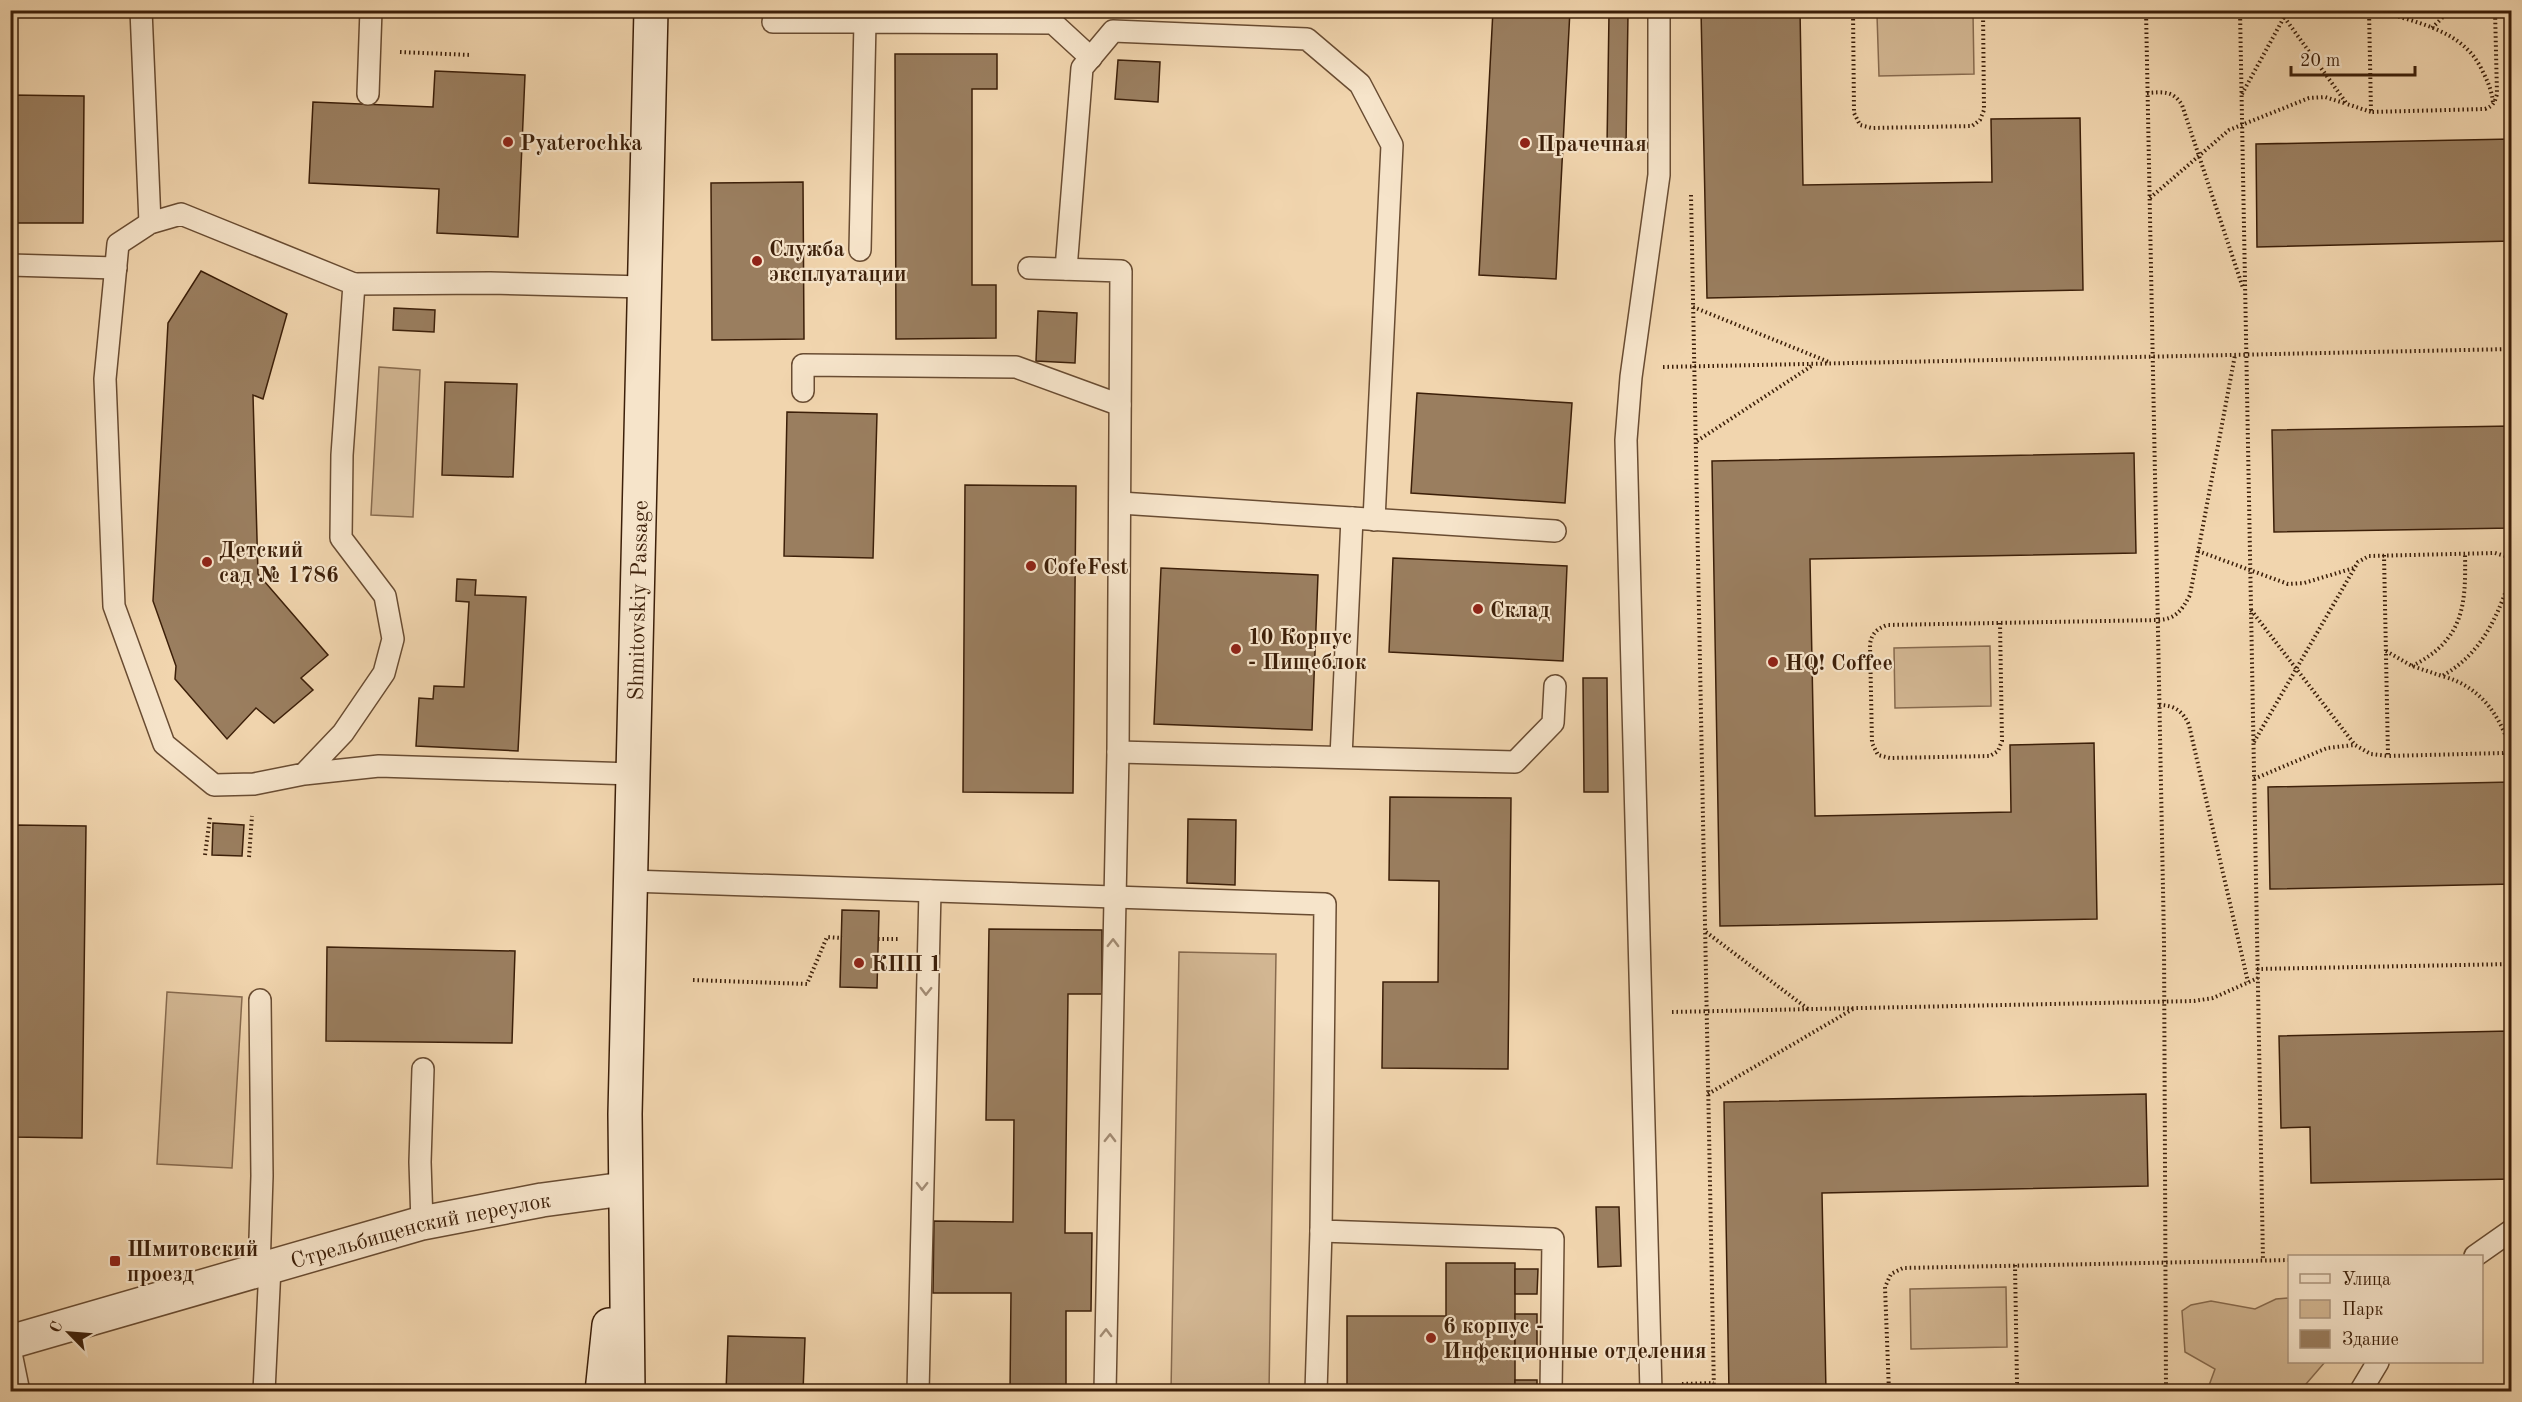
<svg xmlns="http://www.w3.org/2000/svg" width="2522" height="1402" viewBox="0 0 2522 1402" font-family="'Old Standard TT',serif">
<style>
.green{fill:#d2b692;stroke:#876a4e;stroke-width:1.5}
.building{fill:#9a7e5f;stroke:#3c1f09;stroke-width:1.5}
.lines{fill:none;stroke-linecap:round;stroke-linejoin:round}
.service-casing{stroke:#694c32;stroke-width:24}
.tertiary-casing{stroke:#694c32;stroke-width:36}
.secondary-casing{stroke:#3c1f09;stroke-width:36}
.path{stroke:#3c1f09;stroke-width:4;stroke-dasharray:1.5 3;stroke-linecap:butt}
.service{stroke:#f6e4ca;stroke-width:21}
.tertiary{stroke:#f6e4ca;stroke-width:33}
.secondary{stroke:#f6e4ca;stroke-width:33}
.oneway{stroke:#a28b73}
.poi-dot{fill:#8f2418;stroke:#f6e4ca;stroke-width:2}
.labels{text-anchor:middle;stroke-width:4.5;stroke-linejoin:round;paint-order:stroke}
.poi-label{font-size:22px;font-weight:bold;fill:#3c1f09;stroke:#f6e4ca;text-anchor:start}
.street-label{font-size:22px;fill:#3c1f09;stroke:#f6e4ca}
</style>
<rect width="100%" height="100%" fill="#f1d5ae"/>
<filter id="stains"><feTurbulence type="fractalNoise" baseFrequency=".00333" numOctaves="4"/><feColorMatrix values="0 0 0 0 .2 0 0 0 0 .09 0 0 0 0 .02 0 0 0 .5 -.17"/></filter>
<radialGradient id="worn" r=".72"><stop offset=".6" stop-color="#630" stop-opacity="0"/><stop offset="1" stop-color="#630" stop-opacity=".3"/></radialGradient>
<g class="green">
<path d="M1973,13L1974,74L1879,76L1877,15Z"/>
<path d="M379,367L420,370L413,517L371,515Z"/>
<path d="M1990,646L1991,706L1895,708L1894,648Z"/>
<path d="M1179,952L1276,954L1269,1391H1171Z"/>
<path d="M167,992L242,997L232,1168L157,1164Z"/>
<path d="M2006,1287L2007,1347L1911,1349L1910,1289Z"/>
<path d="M2289,1298L2290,1362H2325L2300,1391H2207L2215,1369L2185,1352L2182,1311L2191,1305L2211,1301L2255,1309L2276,1299Z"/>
</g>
<g class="building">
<path d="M1164,10H1357V16L1164,12Z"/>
<path d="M1493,10H1570L1556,279L1479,275Z"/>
<path d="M1701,10H1800L1803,185L1992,182L1991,119L2080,118L2083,290L1707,298Z"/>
<path d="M1609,13L1628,14L1626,146H1607Z"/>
<path d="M895,54H997V89H972V285H996V338L896,339Z"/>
<path d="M1118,60L1160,62L1158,102L1115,99Z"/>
<path d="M435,71L525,75L518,237L437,233L439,189L309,183L313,102L433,107Z"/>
<path d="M10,95L84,96L83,223H10Z"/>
<path d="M2512,139V241L2257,247L2256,144Z"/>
<path d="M803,182L804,339L712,340L711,183Z"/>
<path d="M201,271L287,314L263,399L253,395L258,574L328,655L301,678L313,690L274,723L256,708L227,739L175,679L176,666L153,601L168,323Z"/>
<path d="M394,308L435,310L434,332L393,330Z"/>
<path d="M1038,311L1077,313L1075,363L1036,361Z"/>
<path d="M445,382L517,384L513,477L442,475Z"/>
<path d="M1417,393L1572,403L1565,503L1411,493Z"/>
<path d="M787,412L877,414L873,558L784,556Z"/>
<path d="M2512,426V528L2274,532L2272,430Z"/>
<path d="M2134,453L2136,553L1810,559L1815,816L2011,812L2010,745L2094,743L2097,919L1720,926L1712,461Z"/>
<path d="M965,485L1076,486L1073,793L963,792Z"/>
<path d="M1393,558L1567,566L1563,661L1389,652Z"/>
<path d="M1161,568L1318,575L1312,730L1154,724Z"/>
<path d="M457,579L476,580L475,595L526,597L518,751L416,746L419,698L433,699L434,686L464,687L469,602L456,601Z"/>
<path d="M1583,678H1607L1608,792H1584Z"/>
<path d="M2512,782V884L2270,889L2268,787Z"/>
<path d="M1390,797L1511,798L1508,1069L1382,1068L1383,982H1438L1439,881L1389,880Z"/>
<path d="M1188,819L1236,820L1235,885L1187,883Z"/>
<path d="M213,823L244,825L242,856L212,855Z"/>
<path d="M15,825L86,826L82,1138L11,1137Z"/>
<path d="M842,910L879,911L877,988L840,987Z"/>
<path d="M989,929L1102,930V994H1068L1065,1233H1092L1091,1311H1066V1392H1010L1011,1293H933L934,1221L1013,1222L1014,1120H986Z"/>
<path d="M327,947L515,951L512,1043L326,1041Z"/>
<path d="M2510,1031L2512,1179L2311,1183L2310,1127L2281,1128L2279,1036Z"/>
<path d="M2146,1094L2148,1186L1822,1193L1826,1392H1729L1724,1102Z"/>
<path d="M1596,1207H1619L1621,1266L1598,1267Z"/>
<path d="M1446,1263H1515V1392H1347V1316H1446Z"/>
<path d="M1515,1269H1538L1537,1294H1515Z"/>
<rect x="1515" y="1314" width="22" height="45"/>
<path d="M728,1336L805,1338L803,1392H726Z"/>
<rect x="1515" y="1380" width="22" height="12"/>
<path d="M2106,1386V1392H2022V1388Z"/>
</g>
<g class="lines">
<g class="service-casing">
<g id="service">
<path d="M141,10L150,223"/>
<path d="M773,22H865"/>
<path d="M368,94L371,10"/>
<path d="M860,250L865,22L1053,23L1091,58"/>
<path d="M10,265L116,268"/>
<path d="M1029,268L1121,271L1118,752L1105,1392"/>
<path d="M1066,269L1082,68L1113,31L1307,39L1360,84L1392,145L1374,520"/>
<path d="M354,284L490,283L644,287"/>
<path d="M803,391V365L1016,367L1120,405"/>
<path d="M1120,503L1555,531"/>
<path d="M1118,752L1515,762L1553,723L1555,686"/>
<path d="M1341,757L1352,518"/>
<path d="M304,774L343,733L384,673L393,639L385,596L341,538L342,455L354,284L181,214L150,223L118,244L105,379L114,606L164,744L214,785L254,784L304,774L379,766L633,774"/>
<path d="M630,881L1325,904L1321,1231L1553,1239L1551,1392"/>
<path d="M422,1223L420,1162L423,1069"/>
<path d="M2475,1256L2512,1230"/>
<path d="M259,1270L262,1176L260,1000"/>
<path d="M10,1348L19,1392"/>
<path d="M264,1392L270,1267"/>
<path d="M918,1392L930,891"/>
<path d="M1316,1392L1321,1231"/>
<path d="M1651,1392L1626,440L1631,377L1659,175V10"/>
<path d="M2360,1392L2378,1362"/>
</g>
</g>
<g class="tertiary-casing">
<g id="tertiary">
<path id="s1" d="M10,1342L422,1223L542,1200L624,1189"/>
</g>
</g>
<g class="secondary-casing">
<g id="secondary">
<path d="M602,1392L609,1325"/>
<path id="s2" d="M628,1392L625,1114L651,10"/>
</g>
</g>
<g class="path">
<path d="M1853,10L1854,113L1860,125L1872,128L1972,126L1980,120L1984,110L1983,10"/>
<path d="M2146,10L2164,941L2166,1392"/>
<path d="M2240,10L2263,1260"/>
<path d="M2279,10L2347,104L2371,112"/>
<path d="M2369,10L2371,112L2485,109C2493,106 2495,102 2497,94L2495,10"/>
<path d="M2377,10C2416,23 2461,29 2481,68C2487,80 2492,90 2493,103"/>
<path d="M2432,28L2450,10"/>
<path d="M400,52L471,55"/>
<path d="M2147,93C2162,92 2173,90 2182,105L2243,288"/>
<path d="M2242,94L2288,10"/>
<path d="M1691,195L1714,1392"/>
<path d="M2150,198L2229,130L2309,98L2325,97L2347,104"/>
<path d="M1693,307L1829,362"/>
<path d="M1663,367L2512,349"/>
<path d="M1697,441L1813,365"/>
<path d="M2198,551L2288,584L2304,583L2354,568"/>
<path d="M2384,555L2388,756L2503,753L2510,749L2512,743"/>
<path d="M2508,585C2495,623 2478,656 2442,676C2479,686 2499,713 2510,748"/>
<path d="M2251,610L2355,745L2371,754L2388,756"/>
<path d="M2000,623L2002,741L1998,751L1990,756L1890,758L1878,755L1872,743L1870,644C1872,633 1877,629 1887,625L2158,620C2176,619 2182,610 2190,595L2235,355"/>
<path d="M2386,651L2412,666L2442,676"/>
<path d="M2412,666C2464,640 2466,605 2465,554"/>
<path d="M2159,705C2174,705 2183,711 2189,725L2248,982"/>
<path d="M2254,742L2358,562L2369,556L2495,553L2505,556L2509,565L2512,701"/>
<path d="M2254,779L2327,748L2354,745"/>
<path d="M205,855L210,817"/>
<path d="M249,857L252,816"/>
<path d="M1706,932L1808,1009"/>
<path d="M878,939H899"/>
<path d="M2257,969L2512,964"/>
<path d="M693,980L807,984L827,937L842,938"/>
<path d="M1672,1012L2194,1001L2213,998L2258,978"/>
<path d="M1708,1094L1853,1009"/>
<path d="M1682,1384L1714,1383"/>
<path d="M1889,1392L1885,1287L1891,1274L1903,1268L2290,1260"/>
<path d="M2014,1392L2017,1383L2015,1265"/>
</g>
<use href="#service" class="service"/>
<use href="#tertiary" class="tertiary"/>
<use href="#secondary" class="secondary"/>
</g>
<defs><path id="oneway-chevron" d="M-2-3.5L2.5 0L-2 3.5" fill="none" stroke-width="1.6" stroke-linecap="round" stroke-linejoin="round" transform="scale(1.5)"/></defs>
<g class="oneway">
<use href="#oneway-chevron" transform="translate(1113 943) rotate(-89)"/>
<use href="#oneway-chevron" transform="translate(926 991) rotate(91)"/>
<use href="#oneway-chevron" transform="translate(1110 1138) rotate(-89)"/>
<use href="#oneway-chevron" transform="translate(922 1186) rotate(91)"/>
<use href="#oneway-chevron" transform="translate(1106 1333) rotate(-89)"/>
</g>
<g class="poi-dot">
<circle cx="508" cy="142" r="6"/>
<circle cx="1525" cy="143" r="6"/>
<circle cx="757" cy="261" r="6"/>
<circle cx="207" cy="562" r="6"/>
<circle cx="1031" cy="566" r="6"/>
<circle cx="1478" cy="609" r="6"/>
<circle cx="1236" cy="649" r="6"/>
<circle cx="1773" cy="662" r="6"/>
<circle cx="859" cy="963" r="6"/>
<rect x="109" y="1255" width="12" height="12" rx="3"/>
<circle cx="1431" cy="1338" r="6"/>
</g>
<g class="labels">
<g class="poi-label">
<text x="520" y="150">Pyaterochka</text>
<text x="1537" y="151">Прачечная</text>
<text x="769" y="256">Служба<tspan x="769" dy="25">эксплуатации</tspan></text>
<text x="219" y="557">Детский<tspan x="219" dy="25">сад № 1786</tspan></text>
<text x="1043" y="574">CofeFest</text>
<text x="1490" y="617">Склад</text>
<text x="1248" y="644">10 Корпус<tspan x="1248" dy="25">- Пищеблок</tspan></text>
<text x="1785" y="670">HQ! Coffee</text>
<text x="871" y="971">КПП 1</text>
<text x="127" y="1256">Шмитовский<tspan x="127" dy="25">проезд</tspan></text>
<text x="1443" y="1333">6 корпус -<tspan x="1443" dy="25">Инфекционные отделения</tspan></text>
</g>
<g class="street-label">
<text dy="8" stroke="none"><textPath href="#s2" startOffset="792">Shmitovskiy Passage</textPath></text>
<text dy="8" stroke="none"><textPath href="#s1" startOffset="426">Стрельбищенский переулок</textPath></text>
</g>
</g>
<rect width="2522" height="1402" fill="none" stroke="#f1d5ae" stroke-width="36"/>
<rect x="12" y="12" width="2498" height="1378" fill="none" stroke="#3c1f09" stroke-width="3"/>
<rect x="18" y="18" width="2486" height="1366" fill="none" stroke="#3c1f09" stroke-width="1.5"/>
<rect x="2288" y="1255" width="195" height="108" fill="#f6e4ca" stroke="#ac957d" stroke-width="1.5"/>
<rect x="2300" y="1274" width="30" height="9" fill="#f6e4ca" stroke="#ac957d" stroke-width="1.5"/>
<text x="2342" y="1285" font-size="18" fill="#3c1f09">Улица</text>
<rect x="2300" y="1300" width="30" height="18" fill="#d2b692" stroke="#ac957d" stroke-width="1.5"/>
<text x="2342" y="1315" font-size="18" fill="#3c1f09">Парк</text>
<rect x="2300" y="1330" width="30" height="18" fill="#9a7e5f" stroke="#ac957d" stroke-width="1.5"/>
<text x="2342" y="1345" font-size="18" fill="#3c1f09">Здание</text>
<g transform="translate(69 1333) rotate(295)" stroke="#f6e4ca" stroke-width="4.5" paint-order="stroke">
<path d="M0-4.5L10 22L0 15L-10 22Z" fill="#3c1f09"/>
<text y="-9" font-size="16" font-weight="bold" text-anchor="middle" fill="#3c1f09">С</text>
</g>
<path d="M2291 66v9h124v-9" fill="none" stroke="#3c1f09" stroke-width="3"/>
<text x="2300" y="66" font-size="18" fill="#3c1f09" stroke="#f6e4ca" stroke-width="4.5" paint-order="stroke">20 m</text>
<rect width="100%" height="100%" filter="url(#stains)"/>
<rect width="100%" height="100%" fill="url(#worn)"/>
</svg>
